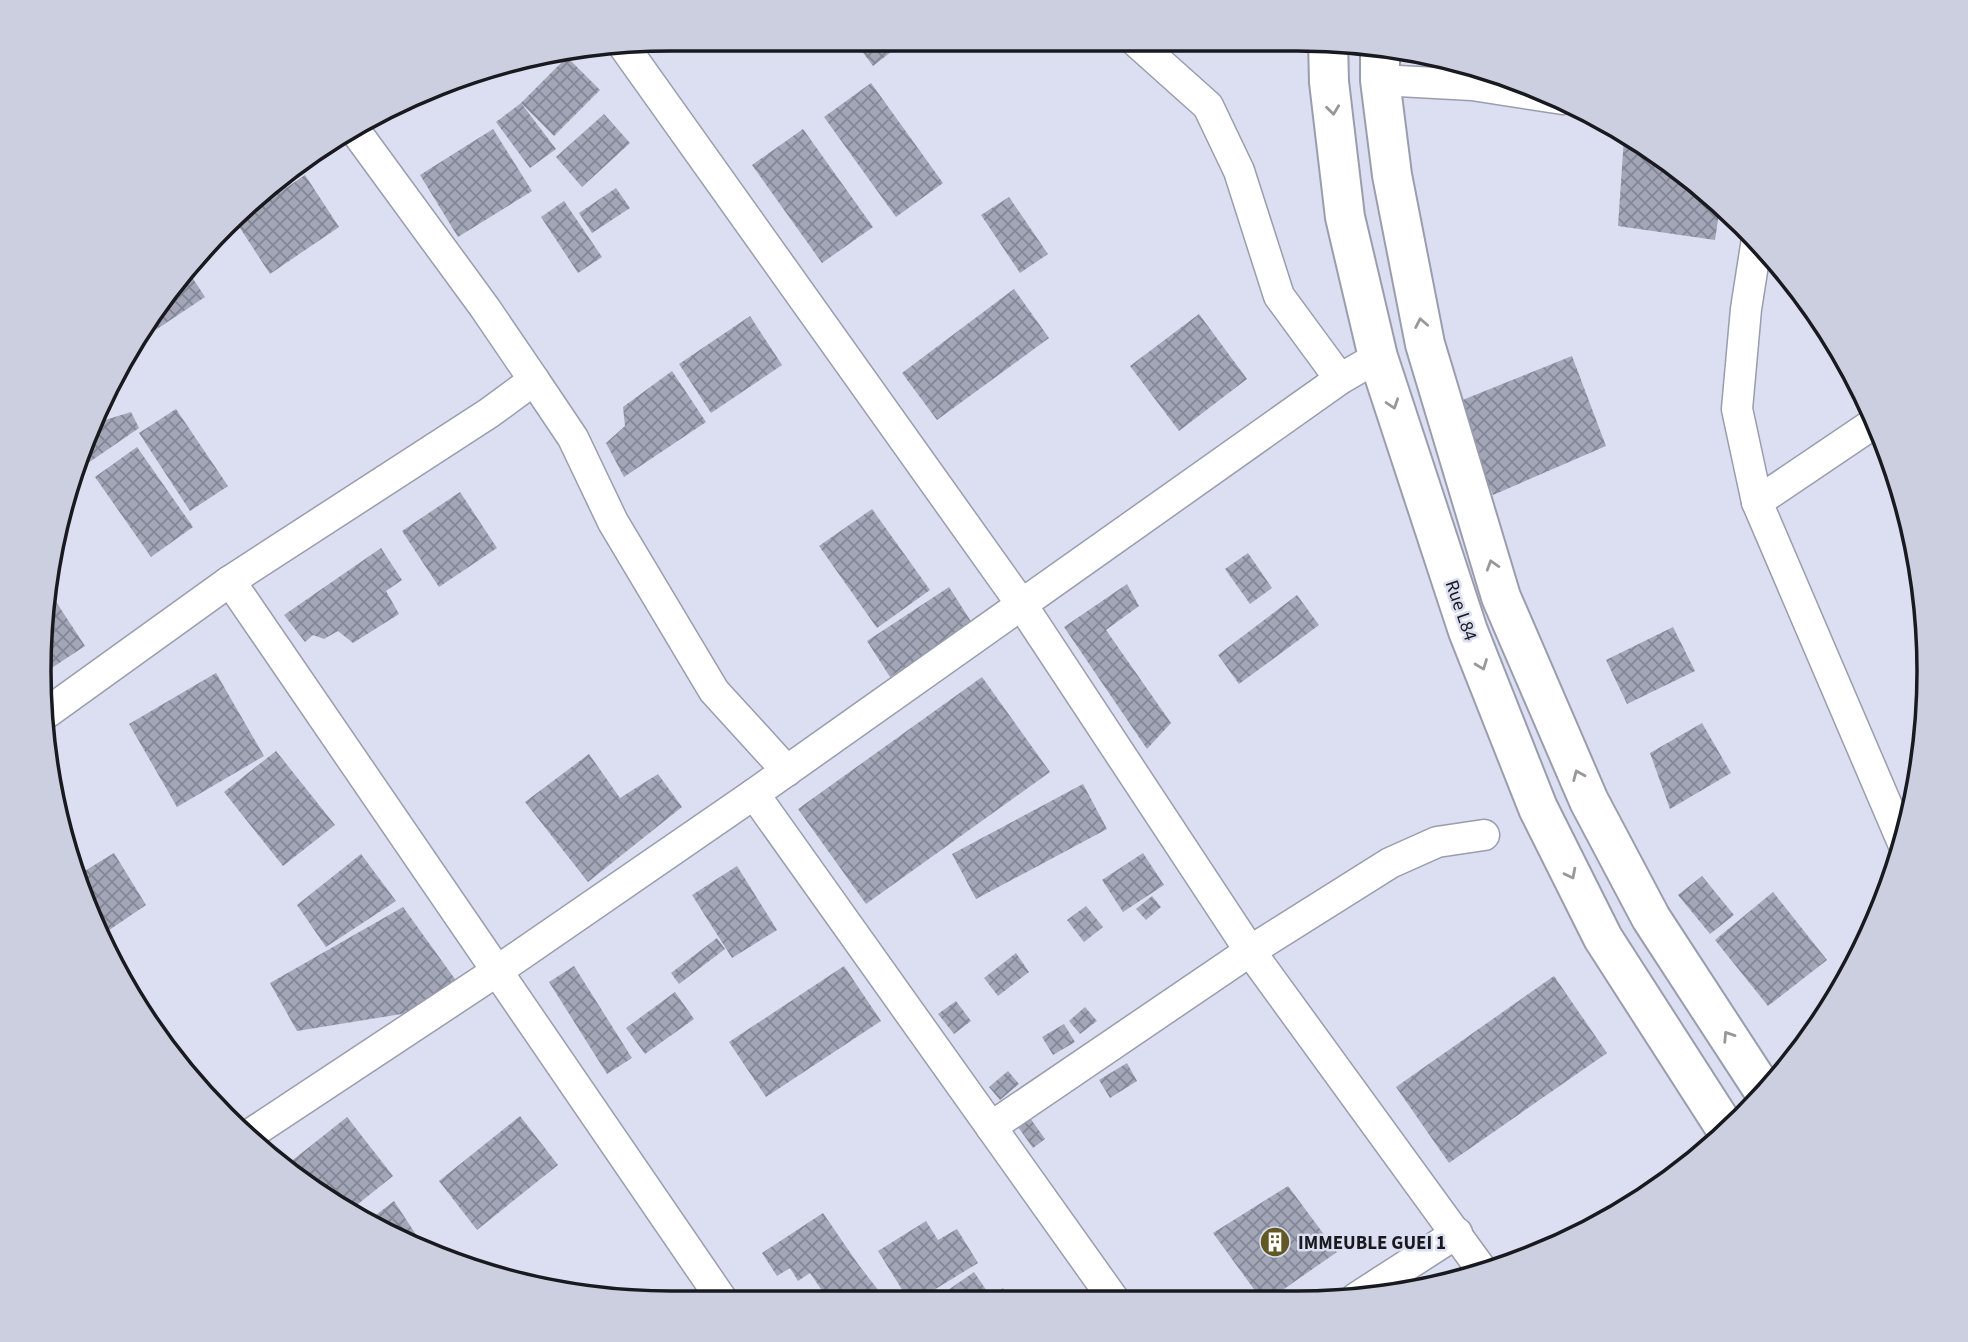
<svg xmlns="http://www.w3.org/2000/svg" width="1968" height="1342" viewBox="0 0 1968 1342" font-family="'Source Sans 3',sans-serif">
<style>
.building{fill:url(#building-cross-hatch)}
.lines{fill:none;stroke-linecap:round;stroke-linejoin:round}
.minor-casing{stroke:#999dad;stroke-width:33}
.secondary-casing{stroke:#999dad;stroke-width:42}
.minor{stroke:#fff;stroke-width:30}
.secondary{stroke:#fff;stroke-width:38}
.oneway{stroke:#98989b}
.labels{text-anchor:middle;stroke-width:5;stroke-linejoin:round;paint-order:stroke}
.street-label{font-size:19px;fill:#191a20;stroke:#dbdff1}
.poi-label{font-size:19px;font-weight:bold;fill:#191a20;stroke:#dbdff1;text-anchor:start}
.rim{fill:none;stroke:#191a20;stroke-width:3.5}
</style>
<defs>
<pattern id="building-cross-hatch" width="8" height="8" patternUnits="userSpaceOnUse" patternTransform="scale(1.75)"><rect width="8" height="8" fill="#a2a6b6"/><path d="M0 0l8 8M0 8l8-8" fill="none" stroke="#838694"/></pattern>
</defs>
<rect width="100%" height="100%" fill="#dbdff1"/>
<g class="building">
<path d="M852,38H909L873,66Z"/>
<path d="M567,57L600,90L554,136L521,103L556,149L530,168L496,122L521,103Z"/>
<path d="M871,83L943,183L896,217L824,117Z"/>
<path d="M604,114L630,143L582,187L556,157Z"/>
<path d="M493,129L532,191L458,237L420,175Z"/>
<path d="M803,129L873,227L822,263L752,165Z"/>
<path d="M1624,138L1720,206L1715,240L1618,226Z"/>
<path d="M305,175L339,227L270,274L236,222Z"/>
<path d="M616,188L630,208L592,233L579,213Z"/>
<path d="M1009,197L1048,254L1020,273L981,215Z"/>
<path d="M564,201L602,257L578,273L541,217Z"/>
<path d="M186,268L205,297L142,339Z"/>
<path d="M1014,289L1049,338L937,420L902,373Z"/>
<path d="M1199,314L1247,379L1179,431L1130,366Z"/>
<path d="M750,316L782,365L711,413L679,364Z"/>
<path d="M1572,356L1606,446L1493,495L1455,403Z"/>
<path d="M672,371L706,422L624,477L606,443L625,426L623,407Z"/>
<path d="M176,409L228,486L190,511L139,433Z"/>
<path d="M131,412L139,428L75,472L89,425Z"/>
<path d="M137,447L193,527L151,557L95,477Z"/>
<path d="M460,492L497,548L439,587L402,531Z"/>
<path d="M872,509L930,590L877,628L819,546Z"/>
<path d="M381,548L402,580L386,591L399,614L353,643L338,631L324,639L313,635L305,642L284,615Z"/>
<path d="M1248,553L1272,588L1250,604L1225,569Z"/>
<path d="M1127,584L1139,606L1106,630L1171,723L1147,749L1064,627Z"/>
<path d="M45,585L85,646L47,671L44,589Z"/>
<path d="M949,587L972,623L890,677L867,641Z"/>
<path d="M1297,595L1319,625L1239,684L1218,655Z"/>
<path d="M1673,627L1695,671L1627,704L1606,660Z"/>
<path d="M216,673L264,756L177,807L129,724Z"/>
<path d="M982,677L1050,772L866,904L798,809Z"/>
<path d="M1702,723L1731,773L1670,809L1650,753Z"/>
<path d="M276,751L335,825L283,866L224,792Z"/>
<path d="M589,754L620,798L658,774L682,807L588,882L525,802Z"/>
<path d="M1083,784L1107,829L976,899L952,854Z"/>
<path d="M114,853L146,905L99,937L78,875Z"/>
<path d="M1143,853L1164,885L1123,912L1102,880Z"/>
<path d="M361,854L396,901L326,947L297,905Z"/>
<path d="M737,866L777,930L732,958L692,895Z"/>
<path d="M1702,876L1734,915L1710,934L1678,895Z"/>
<path d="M1773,892L1827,960L1768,1006L1715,940Z"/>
<path d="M1152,896L1161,907L1146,920L1136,909Z"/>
<path d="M1086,906L1103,927L1084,942L1067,920Z"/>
<path d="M403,907L460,986L426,1010L297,1031L270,983Z"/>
<path d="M717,938L725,949L679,984L671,973Z"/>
<path d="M1016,953L1029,972L998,996L984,978Z"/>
<path d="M574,966L632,1058L607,1074L549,982Z"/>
<path d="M844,966L881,1021L766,1097L729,1042Z"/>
<path d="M1554,976L1607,1053L1449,1163L1396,1087Z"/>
<path d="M675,992L694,1019L645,1054L626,1028Z"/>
<path d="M956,1001L971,1021L954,1034L938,1014Z"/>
<path d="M1085,1007L1097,1021L1080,1034L1069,1021Z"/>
<path d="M1064,1024L1075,1042L1053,1055L1042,1037Z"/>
<path d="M1127,1063L1137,1081L1110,1098L1099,1080Z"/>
<path d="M1008,1071L1019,1084L1000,1100L989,1087Z"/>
<path d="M520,1116L558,1165L477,1230L439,1181Z"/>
<path d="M347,1117L393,1176L348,1212L319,1197L284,1167Z"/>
<path d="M1030,1118L1045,1139L1033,1148L1018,1127Z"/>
<path d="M1288,1186L1337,1252L1264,1303L1213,1233Z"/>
<path d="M394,1201L430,1256L367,1222Z"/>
<path d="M823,1213L858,1264L889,1304H809L823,1292L810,1273L798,1281L790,1268L777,1276L762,1253Z"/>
<path d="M926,1221L938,1240L957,1229L978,1263L911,1304L878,1251Z"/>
<path d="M974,1272L991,1297L1003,1288L1013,1304H928Z"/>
</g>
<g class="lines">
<g class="minor-casing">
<g id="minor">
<path d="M1132,38L1208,106L1239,171L1279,296L1340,379"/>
<path d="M623,45L1022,605L1250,951L1482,1270"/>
<path d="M1380,80L1472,85L1563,99"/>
<path d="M1757,239L1746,309L1737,409L1757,502L1903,843"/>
<path d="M534,380L573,438L613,522L714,691L787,771"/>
<path d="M1757,502L1877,421"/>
<path d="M230,581L725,1304"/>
<path d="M48,712L230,581L489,413L534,380L485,308L354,129"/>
<path d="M754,794L1117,1304"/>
<path d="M991,1127L1250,951L1390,863L1437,842L1484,835"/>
<path d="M246,1137L497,971L754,794L1340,379L1378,357"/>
<path d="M1356,1298L1457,1233"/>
</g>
</g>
<g class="secondary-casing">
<g id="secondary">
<path d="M1328,41L1329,82L1345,217L1378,357L1468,631L1538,808L1603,938L1727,1131"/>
<path d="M1380,47V80L1392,175L1425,344L1501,597L1589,801L1651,918L1765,1093"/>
</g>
</g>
<use href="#minor" class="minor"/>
<use href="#secondary" class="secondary"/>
</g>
<defs><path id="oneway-chevron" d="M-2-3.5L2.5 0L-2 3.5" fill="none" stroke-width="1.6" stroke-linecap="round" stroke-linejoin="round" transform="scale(1.75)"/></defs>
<g class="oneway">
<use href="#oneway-chevron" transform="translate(1333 110) rotate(83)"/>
<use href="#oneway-chevron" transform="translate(1421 323) rotate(-101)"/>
<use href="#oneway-chevron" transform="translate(1393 404) rotate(72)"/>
<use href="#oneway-chevron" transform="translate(1492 565) rotate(-107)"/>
<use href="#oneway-chevron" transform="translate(1482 665) rotate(69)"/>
<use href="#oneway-chevron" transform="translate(1578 775) rotate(-113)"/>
<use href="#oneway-chevron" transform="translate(1571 874) rotate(63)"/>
<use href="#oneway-chevron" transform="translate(1728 1036) rotate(-123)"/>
</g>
<defs>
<g id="building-disc" transform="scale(1.575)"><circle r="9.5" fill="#625824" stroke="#dbdff1"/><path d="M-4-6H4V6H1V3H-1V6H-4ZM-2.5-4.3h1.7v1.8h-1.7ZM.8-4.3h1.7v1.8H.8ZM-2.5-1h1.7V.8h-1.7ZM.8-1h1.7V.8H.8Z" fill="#fff"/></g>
</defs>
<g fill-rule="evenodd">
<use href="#building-disc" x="1275" y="1242"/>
</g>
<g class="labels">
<g class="street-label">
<text transform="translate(1462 610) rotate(71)" y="7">Rue L84</text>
</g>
<g class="poi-label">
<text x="1298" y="1249">IMMEUBLE GUEI 1</text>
</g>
</g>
<path d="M0 0H1968V1342H0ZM671 51H1297A620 620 0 0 1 1917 671V671A620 620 0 0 1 1297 1291H671A620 620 0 0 1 51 671V671A620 620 0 0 1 671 51Z" fill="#cbcfe0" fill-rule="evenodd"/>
<path class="rim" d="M671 51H1297A620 620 0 0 1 1917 671V671A620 620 0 0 1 1297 1291H671A620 620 0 0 1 51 671V671A620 620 0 0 1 671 51Z"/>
</svg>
